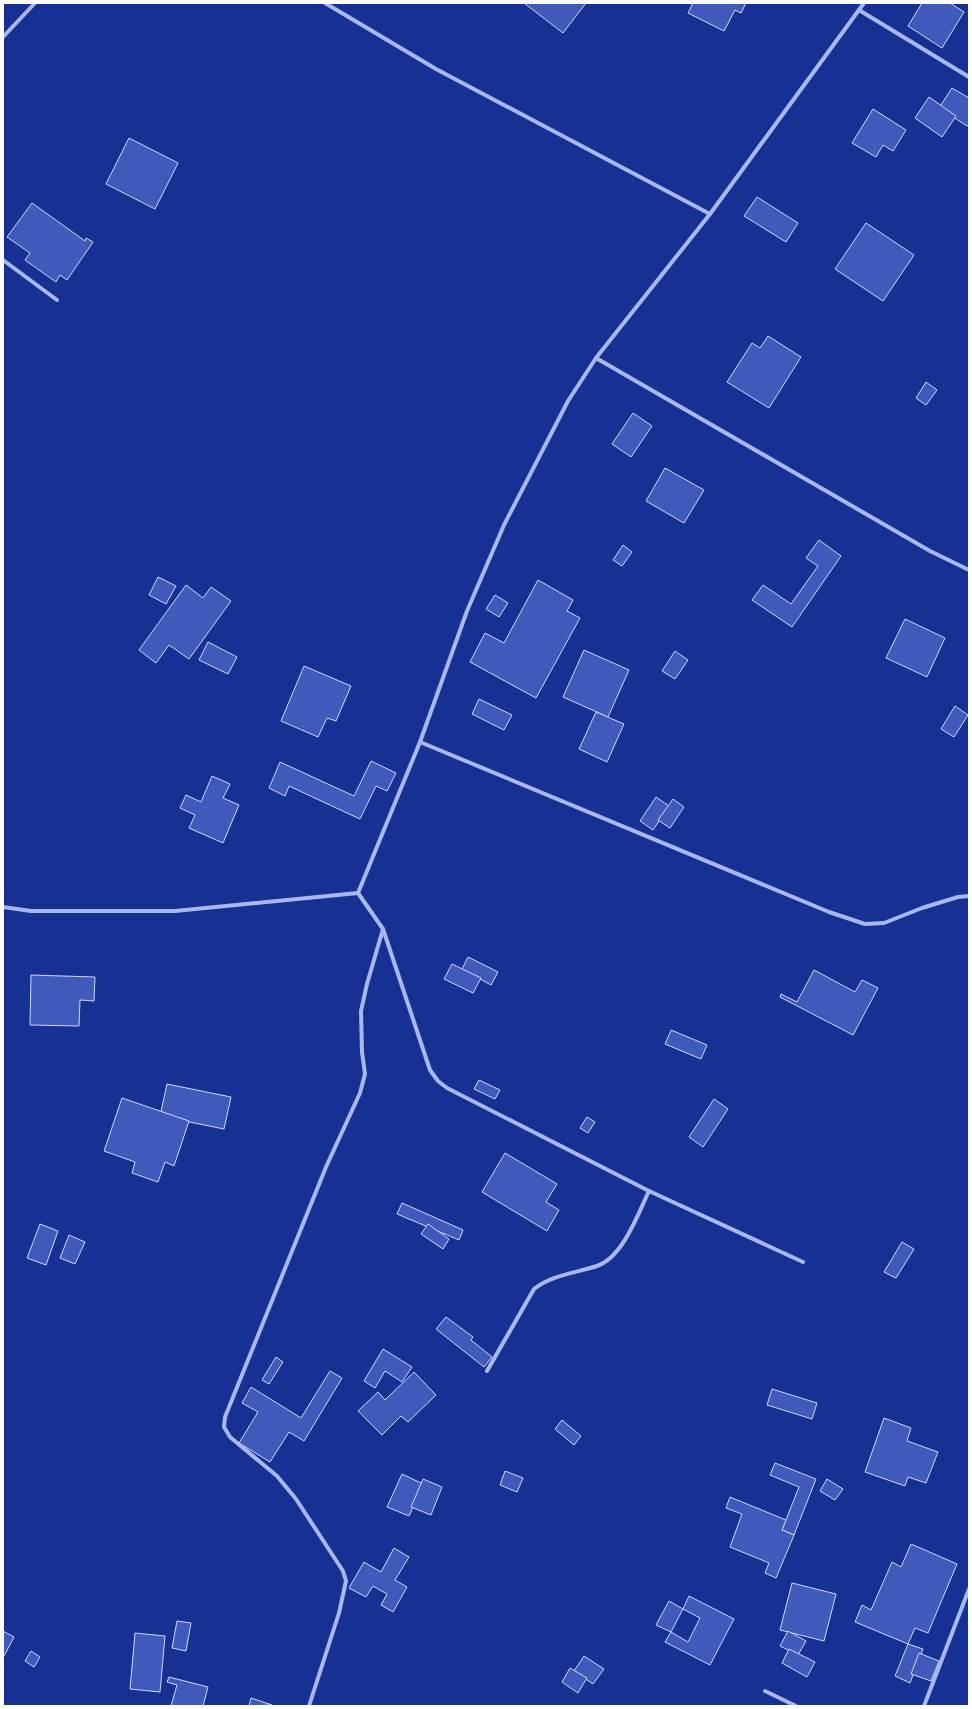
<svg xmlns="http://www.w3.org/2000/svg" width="972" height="1709" viewBox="0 0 972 1709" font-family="Cabin,sans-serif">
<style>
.building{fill:#405abb;stroke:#cfd8fc}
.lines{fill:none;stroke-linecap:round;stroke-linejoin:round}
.street{stroke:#a8b7f0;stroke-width:4}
</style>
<rect width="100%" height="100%" fill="#173094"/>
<g class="building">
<path d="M524,3H586L563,33Z"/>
<path d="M693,3H746L741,13L735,10L724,31L688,13Z"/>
<path d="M922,3H950L964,12L942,48L908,26Z"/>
<path d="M952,88L969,98V124L967,126L939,108Z"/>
<path d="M929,97L956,116L942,137L915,118Z"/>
<path d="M873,109L906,130L893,151L883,145L876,157L852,143Z"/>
<path d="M129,138L178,163L155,209L106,184Z"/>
<path d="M757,197L798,223L786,242L744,216Z"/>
<path d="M32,203L85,241L86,238L93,242L67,280L60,275L56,282L25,260L30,253L7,237Z"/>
<path d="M866,223L914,255L883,301L835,269Z"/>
<path d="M768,336L801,357L769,408L727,382L752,343L760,348Z"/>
<path d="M926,382L937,390L926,405L916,398Z"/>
<path d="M633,413L652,426L631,457L612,444Z"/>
<path d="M665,468L704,490L684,523L646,501Z"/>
<path d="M819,540L841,556L792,627L752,600L763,585L791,604L818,566L806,558Z"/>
<path d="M623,545L632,552L622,566L613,560Z"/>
<path d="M158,577L176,586L166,604L149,595Z"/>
<path d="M538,580L573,600L567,611L580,618L536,698L470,662L485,633L504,643Z"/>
<path d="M186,585L203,598L211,587L231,601L189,659L169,645L156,663L139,650Z"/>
<path d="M495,595L508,603L499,617L486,609Z"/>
<path d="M905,619L945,638L927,677L886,658Z"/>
<path d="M208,642L237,657L228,674L199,660Z"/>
<path d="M584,650L629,670L608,717L563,697Z"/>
<path d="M675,651L688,660L675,679L662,671Z"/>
<path d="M304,666L351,686L336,721L327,718L318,737L281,721Z"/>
<path d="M479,699L512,715L504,730L472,714Z"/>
<path d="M955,706L968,715L954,737L941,729Z"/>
<path d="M596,712L624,724L607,762L579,749Z"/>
<path d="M371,761L396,773L387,791L376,786L360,819L289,786L285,796L269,788L280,762L354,796Z"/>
<path d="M212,776L230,784L223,798L239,805L223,843L189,828L195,815L180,808L186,795L201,802Z"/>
<path d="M656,797L669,806L653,830L640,821Z"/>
<path d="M673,799L684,807L670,828L658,820Z"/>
<path d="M468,957L498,972L491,985L462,969Z"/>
<path d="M452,964L481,978L473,993L444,979Z"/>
<path d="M814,970L855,992L862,980L878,988L853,1035L780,997L781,994L797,1002Z"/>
<path d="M31,975L95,977L94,1001L80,1000L79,1026L30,1025Z"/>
<path d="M671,1030L707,1045L701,1059L665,1044Z"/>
<path d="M479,1080L500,1090L495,1099L474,1089Z"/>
<path d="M167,1084L231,1097L224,1129L160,1116Z"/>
<path d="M122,1098L189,1121L174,1166L165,1162L158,1182L132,1173L135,1162L104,1151Z"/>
<path d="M714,1099L728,1109L703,1147L689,1137Z"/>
<path d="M587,1117L595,1122L588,1133L580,1128Z"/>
<path d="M505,1153L557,1184L546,1202L559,1210L547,1231L482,1192Z"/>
<path d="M402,1203L463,1230L459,1240L397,1214Z"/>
<path d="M40,1224L58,1231L46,1265L27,1258Z"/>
<path d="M428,1224L449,1239L443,1249L421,1234Z"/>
<path d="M69,1235L85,1242L75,1264L60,1258Z"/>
<path d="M902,1242L914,1249L896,1278L884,1272Z"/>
<path d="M446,1317L473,1337L471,1340L492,1357L484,1367L436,1329Z"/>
<path d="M383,1349L412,1367L402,1382L385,1371L375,1388L364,1381Z"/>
<path d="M276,1357L283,1362L269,1384L262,1380Z"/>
<path d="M330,1371L342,1378L304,1441L289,1432L270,1462L239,1443L258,1412L242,1403L251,1387L301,1418Z"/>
<path d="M414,1372L436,1395L408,1422L401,1416L382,1435L358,1411L378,1392L385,1400Z"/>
<path d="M772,1389L817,1403L812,1419L767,1405Z"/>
<path d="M884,1418L911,1428L907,1441L938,1452L926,1483L908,1477L905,1486L865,1472Z"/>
<path d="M562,1420L581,1436L574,1445L555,1429Z"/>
<path d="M775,1463L816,1479L794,1535L782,1530L799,1487L770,1475Z"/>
<path d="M505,1471L523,1478L517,1492L500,1485Z"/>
<path d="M402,1474L423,1484L409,1516L387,1507Z"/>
<path d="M423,1479L442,1487L431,1515L411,1507Z"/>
<path d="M827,1479L843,1489L835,1500L820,1491Z"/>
<path d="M730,1497L786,1520L782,1530L794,1535L776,1578L765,1573L769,1563L730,1547L742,1514L726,1508Z"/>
<path d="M911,1544L957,1564L928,1633L915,1628L908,1644L855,1622L862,1605L871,1610L892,1562L901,1567Z"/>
<path d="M394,1548L409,1557L395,1580L407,1587L393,1612L381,1605L387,1594L373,1586L366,1597L349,1588L364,1562L381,1572Z"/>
<path d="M792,1583L836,1594L824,1641L780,1630Z"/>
<path d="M689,1596L734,1619L710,1665L665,1642L671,1632L688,1642L700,1618L683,1609Z"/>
<path d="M669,1601L683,1609L671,1632L656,1625Z"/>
<path d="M177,1621L191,1623L186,1651L172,1648Z"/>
<path d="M3,1631L14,1637L4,1656L3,1655Z"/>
<path d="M788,1631L806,1641L798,1655L780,1646Z"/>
<path d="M135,1633L165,1636L160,1692L130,1689Z"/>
<path d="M908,1644L923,1649L910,1683L895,1676Z"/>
<path d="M789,1649L815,1662L807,1677L782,1663Z"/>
<path d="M31,1651L40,1657L34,1667L25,1661Z"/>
<path d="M919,1653L939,1661L931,1681L911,1674Z"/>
<path d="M584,1656L604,1669L593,1684L574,1671Z"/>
<path d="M570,1668L587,1678L578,1693L562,1682Z"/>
<path d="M169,1677L208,1687L203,1706H171L177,1685L167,1682Z"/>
<path d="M251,1698L272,1705L249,1706Z"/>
</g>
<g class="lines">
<g class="street">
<path d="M325,3L436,69L710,214"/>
<path d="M859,10L969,77"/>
<path d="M3,37L35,3"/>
<path d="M3,260L57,300"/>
<path d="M596,358L930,551L969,570"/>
<path d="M420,742L829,912L865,924L884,923L922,908L958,897L969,896"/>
<path d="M358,893L383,929L430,1070L438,1081L447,1088L649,1191L803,1262"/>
<path d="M3,907L31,911H175L358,893L420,742L467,611L504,525L568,401L596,358L710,214L864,3"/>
<path d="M487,1371L534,1289C552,1275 576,1273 597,1266C623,1257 638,1214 649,1191"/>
<path d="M765,1691L796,1706"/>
<path d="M309,1706L339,1613L346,1581L343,1571L296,1499L277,1476L230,1437L224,1427L225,1417L326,1167L360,1093L365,1074L362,1052L361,1011L367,984L383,929"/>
<path d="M924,1706L969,1589"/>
</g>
</g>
<rect width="972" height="1709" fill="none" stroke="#ffffff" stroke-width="8"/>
</svg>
